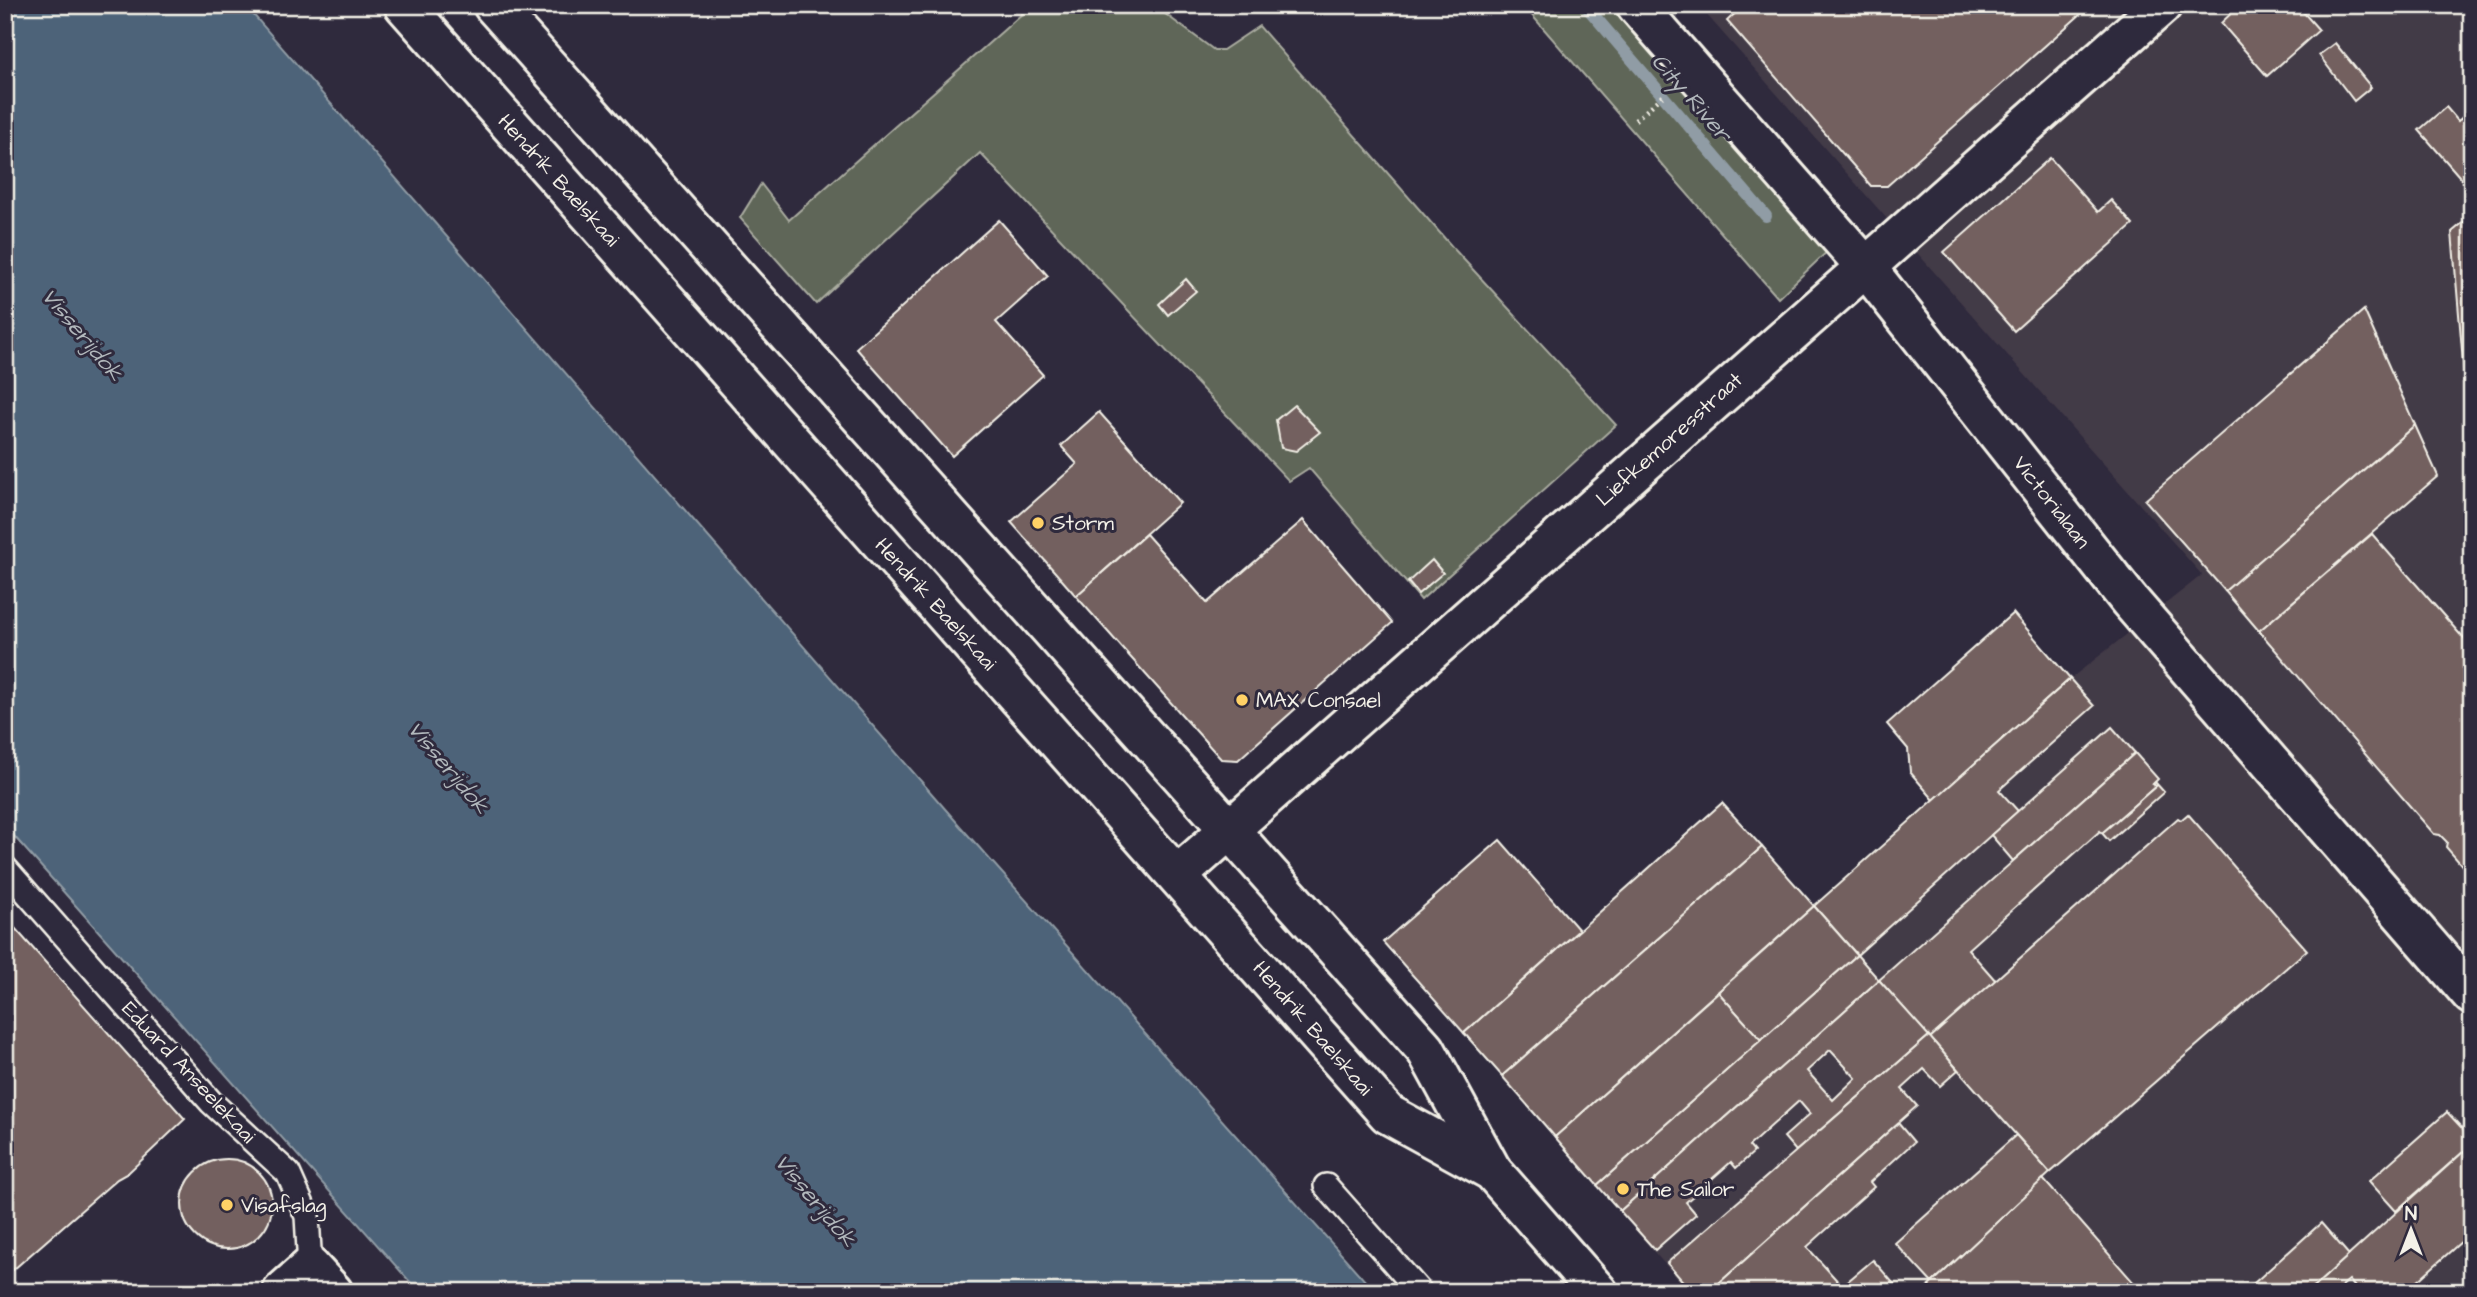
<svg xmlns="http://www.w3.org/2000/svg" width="2477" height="1297" viewBox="0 0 2477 1297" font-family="'Architects Daughter',sans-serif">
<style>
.built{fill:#433a47}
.green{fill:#5f6659;stroke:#aaaca0;stroke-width:2}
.water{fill:#4e6379;stroke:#909ca5;stroke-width:2}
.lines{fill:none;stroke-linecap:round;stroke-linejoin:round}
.stream{stroke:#909ca5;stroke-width:12}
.building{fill:#73605f;stroke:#f4f1e8;stroke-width:2;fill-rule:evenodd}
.lane-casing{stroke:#f4f1e8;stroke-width:28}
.street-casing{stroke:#f4f1e8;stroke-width:44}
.path{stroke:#f4f1e8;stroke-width:4.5;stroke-dasharray:2 5;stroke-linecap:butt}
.lane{stroke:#2f2a3d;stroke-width:23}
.street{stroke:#2f2a3d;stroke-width:38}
.poi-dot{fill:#ffd166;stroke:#2f2a3d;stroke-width:2.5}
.labels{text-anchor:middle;stroke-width:6;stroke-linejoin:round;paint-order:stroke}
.street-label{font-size:21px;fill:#f4f1e8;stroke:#2f2a3d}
.poi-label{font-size:21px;fill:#f4f1e8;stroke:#2f2a3d;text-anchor:start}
.water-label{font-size:23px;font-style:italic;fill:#b2b8bc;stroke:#2f2a3d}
</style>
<rect width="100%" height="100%" fill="#2f2a3d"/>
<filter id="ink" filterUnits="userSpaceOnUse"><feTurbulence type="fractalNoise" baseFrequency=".0143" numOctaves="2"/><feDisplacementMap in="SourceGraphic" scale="14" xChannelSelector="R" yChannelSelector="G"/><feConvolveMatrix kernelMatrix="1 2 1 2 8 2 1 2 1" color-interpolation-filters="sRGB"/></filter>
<g filter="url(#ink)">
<path class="built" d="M1698,5H2472V1292H1689L1554,1137L2070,679L2202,575Z"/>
<g class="green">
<path d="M1032,5H1153L1214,50H1223L1259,26L1454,249L1616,425L1421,600L1309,468L1289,481L980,153L816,304L740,218L761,184L789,220Z"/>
<path d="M1523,5H1619L1831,248L1778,298Z"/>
</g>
<path class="water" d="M5,5H245L960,826L1375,1292H419L5,826Z"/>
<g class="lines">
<path class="stream" d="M1585,5L1766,216"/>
</g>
<g class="building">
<path d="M1744,5H2091L1887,186H1871L1727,21Z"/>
<path d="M2240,5H2297L2319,30L2267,76L2221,23Z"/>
<path d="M2335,43L2371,87L2354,101L2319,55Z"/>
<path d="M2446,107L2458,121L2472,109V191L2419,130Z"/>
<path d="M2050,158L2098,212L2111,200L2133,225L2014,331L1944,252Z"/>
<path d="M2472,215V385H2465L2452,232Z"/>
<path d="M999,220L1048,276L996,322L1043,375L952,456L856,348Z"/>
<path d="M1186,279L1196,291L1168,315L1159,304Z"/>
<path d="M2364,310L2415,425L2225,591L2145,500Z"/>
<path d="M1294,405L1320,432L1296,451L1281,448L1276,420Z"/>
<path d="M1099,412L1180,503L1076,596L1011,522L1077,464L1061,446Z"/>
<path d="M2415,425L2438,476L2259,631L2225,591Z"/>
<path d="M1303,520L1392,623L1238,760L1221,759L1076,596L1146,534L1207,603Z"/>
<path d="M2372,534L2472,648V877L2446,847L2447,842L2440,835L2434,834L2259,631Z"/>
<path d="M1432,560L1443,573L1418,594L1408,582Z"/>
<path d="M2013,613L2070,679L1934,800L1910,772L1908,749L1887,724Z"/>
<path d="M2070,679L2094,706L1999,790L2018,811L1857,955L1814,906Z"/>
<path d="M2112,727L2135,753L2013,861L1991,835Z"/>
<path d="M2135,753L2158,779L2153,784L2156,786L2102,833L2100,831L1968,949L1996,981L1930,1038L1879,980Z"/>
<path d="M2155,782L2164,792L2109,841L2102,833L2156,786L2153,784Z"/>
<path d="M1722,803L1762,847L1502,1076L1464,1033Z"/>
<path d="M2188,814L2307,950L2050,1173L1930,1038L2178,818L2181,820Z"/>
<path d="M1500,840L1579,930L1464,1033L1383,942Z"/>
<path d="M1762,847L1814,906L1555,1137L1502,1076Z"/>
<path d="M1814,906L1857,955L1761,1040L1718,992Z"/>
<path d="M5,917L185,1119L128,1173L117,1179L5,1277Z"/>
<path d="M1857,955L1879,980L1620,1211L1597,1185Z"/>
<path d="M1879,980L1929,1036L1796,1151L1784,1137L1810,1114L1799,1101L1749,1146L1754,1152L1736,1168L1731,1162L1686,1202L1696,1214L1655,1250L1620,1211ZM1830,1050L1856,1078L1833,1100L1807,1071Z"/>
<path d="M1718,992L1761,1040L1597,1185L1555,1137Z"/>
<path d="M1929,1036L1958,1070L1940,1086L1924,1069L1902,1089L1917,1106L1709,1292H1692L1667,1263Z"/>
<path d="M2447,1112L2472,1139V1144L2396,1211L2369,1181Z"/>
<path d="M1898,1123L1914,1142L1870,1182L1874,1187L1807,1247L1842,1286L1836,1292H1709Z"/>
<path d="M2016,1135L2050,1173L1932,1283L1895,1243Z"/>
<path d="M2472,1144V1232L2405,1292H2359L2349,1280L2335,1292H2308Z"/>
<circle cx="227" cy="1204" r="45"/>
<path d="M2043,1179L2142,1292H1922L1932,1283Z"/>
<path d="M2321,1223L2349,1255L2308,1292H2244Z"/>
<path d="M1873,1260L1901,1292H1836L1842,1286Z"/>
<path d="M2418,1281L2428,1292H2405Z"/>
</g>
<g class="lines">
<g class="lane-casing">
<g id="lane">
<path d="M5,868L211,1102L288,1173L307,1216L310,1267"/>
<path d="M1326,1186L1420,1292"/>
</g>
</g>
<g class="street-casing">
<g id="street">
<path d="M404,5L1388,1114L1492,1171L1598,1292"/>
<path d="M493,5L1426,1050L1492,1171"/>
<path d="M1636,5L1865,266L2129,600L2472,995"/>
<path d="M1178,875L2162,5"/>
<path d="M282,1292L310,1267L333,1292"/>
</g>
</g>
<path class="path" d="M1635,120L1663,96"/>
<use href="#lane" class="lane"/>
<use href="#street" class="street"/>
</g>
</g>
<g class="poi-dot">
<circle cx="1038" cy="523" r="7"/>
<circle cx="1242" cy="700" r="7"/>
<circle cx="1623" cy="1189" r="7"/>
<circle cx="227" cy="1205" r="7"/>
</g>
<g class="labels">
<g class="street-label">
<text transform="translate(559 180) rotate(48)" y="7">Hendrik Baelskaai</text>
<text transform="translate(1669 439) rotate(-42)" y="7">Liefkemoresstraat</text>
<text transform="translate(2052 502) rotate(52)" y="7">Victorialaan</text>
<text transform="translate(936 604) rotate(48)" y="7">Hendrik Baelskaai</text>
<text transform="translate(1313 1028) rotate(49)" y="7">Hendrik Baelskaai</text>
<text transform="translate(189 1072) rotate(47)" y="7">Eduard Anseelekaai</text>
</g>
<g class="poi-label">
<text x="1052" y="530">Storm</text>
<text x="1256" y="707">MAX Consael</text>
<text x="1637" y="1196">The Sailor</text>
<text x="241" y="1212">Visafslag</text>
</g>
<g class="water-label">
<text transform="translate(1692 97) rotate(49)" y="8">City River</text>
<text transform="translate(83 334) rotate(50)" y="8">Visserijdok</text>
<text transform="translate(449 767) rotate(50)" y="8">Visserijdok</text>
<text transform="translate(816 1200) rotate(50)" y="8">Visserijdok</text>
</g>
</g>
<rect width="2477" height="1297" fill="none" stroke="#2f2a3d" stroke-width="28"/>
<rect x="14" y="14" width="2449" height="1269" fill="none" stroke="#f4f1e8" stroke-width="2.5" filter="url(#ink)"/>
<g transform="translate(2411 1230)" stroke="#2f2a3d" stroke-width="5" paint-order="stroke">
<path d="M0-5L12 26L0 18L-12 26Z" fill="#f4f1e8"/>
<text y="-10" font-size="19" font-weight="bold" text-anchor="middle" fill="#f4f1e8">N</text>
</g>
</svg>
